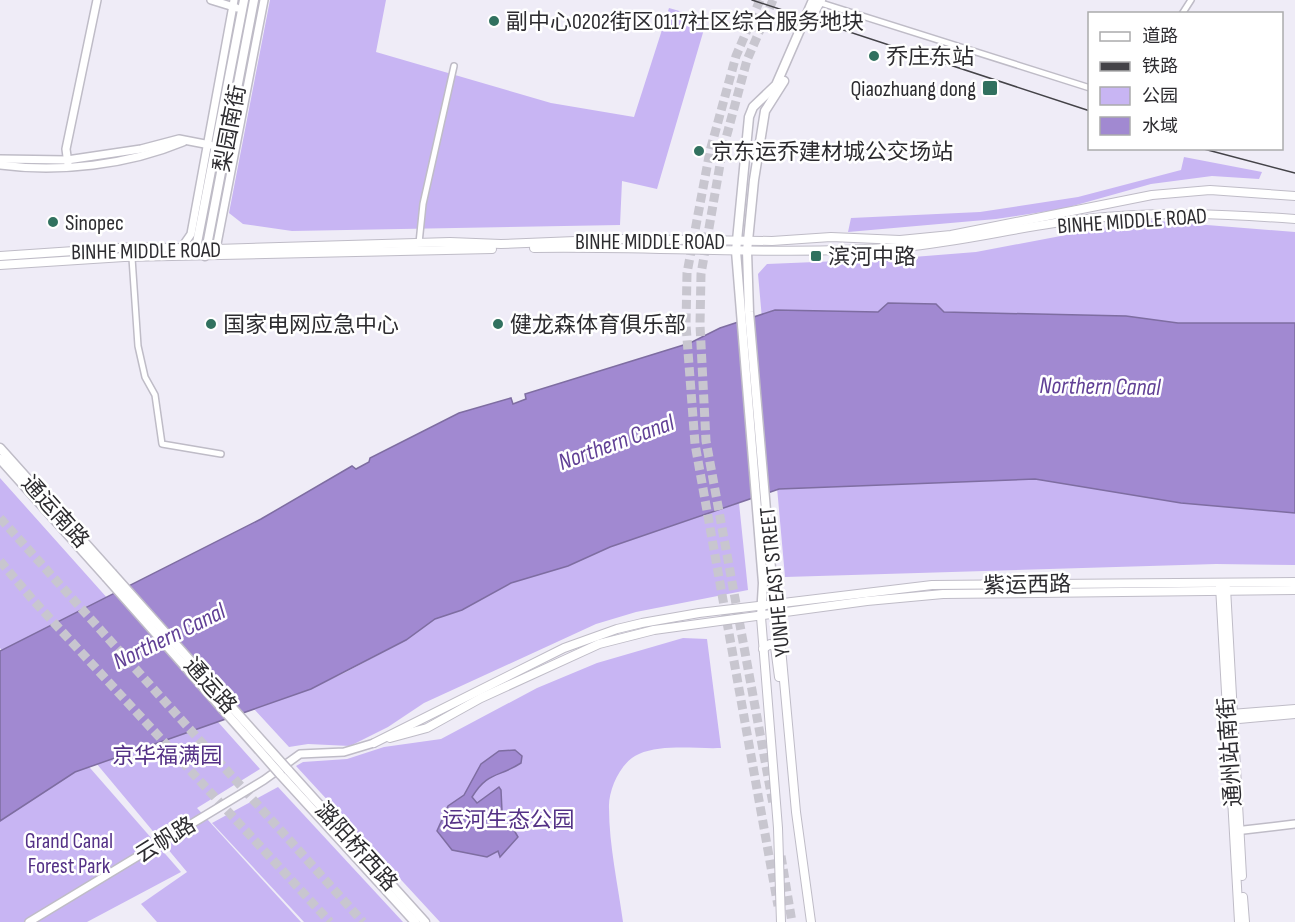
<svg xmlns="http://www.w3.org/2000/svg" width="1295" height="922" viewBox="0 0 1295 922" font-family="'Sofia Sans Condensed','Noto Sans SC',sans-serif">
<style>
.green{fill:#c8b5f3}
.water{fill:#a189d1;stroke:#7e6da1;stroke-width:1.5}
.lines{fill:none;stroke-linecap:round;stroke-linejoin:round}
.trunk-tunnel{stroke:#c8c6cf;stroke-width:9;stroke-dasharray:9 4.5;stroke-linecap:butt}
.motorway-tunnel{stroke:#c8c6cf;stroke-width:9;stroke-dasharray:9 4.5;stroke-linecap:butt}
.minor-casing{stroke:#bfbcc7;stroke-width:8}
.tertiary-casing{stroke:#bfbcc7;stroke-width:10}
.secondary-casing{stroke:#bfbcc7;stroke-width:10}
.primary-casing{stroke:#bfbcc7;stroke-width:11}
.minor{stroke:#fff;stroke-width:5}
.tertiary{stroke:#fff;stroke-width:7}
.secondary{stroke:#fff;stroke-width:8}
.primary{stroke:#fff;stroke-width:8}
.rail{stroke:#444348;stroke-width:1.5}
.primary-bridge-casing{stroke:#bfbcc7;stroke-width:11;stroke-linecap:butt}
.primary-bridge{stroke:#fff;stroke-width:8}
.poi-dot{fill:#31715f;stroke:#fff;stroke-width:2}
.labels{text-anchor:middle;stroke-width:5;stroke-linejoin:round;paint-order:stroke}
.poi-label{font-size:22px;fill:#2d2c30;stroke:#fff;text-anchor:start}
.street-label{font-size:22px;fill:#2d2c30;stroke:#fff}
.park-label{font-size:22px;fill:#543186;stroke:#fff}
.water-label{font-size:24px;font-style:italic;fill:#614096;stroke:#fff}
</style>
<rect width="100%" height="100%" fill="#efecf7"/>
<g class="green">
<path d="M270,0H386L376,52L551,103L634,117L669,8L707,19L657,189L622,181L620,225L292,231L243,224L229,213Z"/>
<path d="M1184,157L1262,172L1259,179L1212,176L1151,184L1062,209L996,219L848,232L851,218L980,212L1078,197L1181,170Z"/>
<path d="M1145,220L1295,232V565L1216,564L785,577L758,274L767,264L888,259L976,252Z"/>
<path d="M0,478L260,769L197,808L301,922H157L141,904L187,872L0,648Z"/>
<path d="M739,503L748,590L636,612L596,624L424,703L388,727L350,746L308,744L289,747L254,709L311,689L346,672L406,640L435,619L462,610L511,583L568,566L610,547Z"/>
<path d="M683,638L707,639L721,748C696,749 662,744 639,754C621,761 608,790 609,808C609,845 618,885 623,922H440L296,766L303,762L347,759L384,747L441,739L537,688L597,663Z"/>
<path d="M0,665L181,872L87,922H0Z"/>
<path d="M278,787L403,922H304L212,823Z"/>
</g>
<g class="water">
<path d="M888,303L936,304L944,312L1126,316L1178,323H1295V513L1181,503L1035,479L779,489L610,547L568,566L511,583L462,610L435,619L406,640L311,689L75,772L0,821V651L261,519L352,466L356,469L369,462L370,458L459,413L511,398L513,404L526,399L525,394L690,343L720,328L775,310L878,312Z"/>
<path d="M515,750L522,756L521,763C498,778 488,771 472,797L477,803L499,787L501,790L502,811L495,828L502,829L511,825L518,837L500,857L498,851L487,857L452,850L437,831L448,806L464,795L481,764L499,751Z"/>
</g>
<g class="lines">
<g class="trunk-tunnel">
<path d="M760,0L736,56L710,151L687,273L686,325L695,444L778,906"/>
<path d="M773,0L747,60L722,153L701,274L700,325L706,441L773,804"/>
<path d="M781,856L792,922"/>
</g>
<g class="motorway-tunnel">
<path d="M0,518L363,922"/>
<path d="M0,561L33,600L330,922"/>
</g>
<g class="minor-casing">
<g id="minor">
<path d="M818,2L1090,88"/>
<path d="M1182,14L1191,0"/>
<path d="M419,243L423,204L454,66"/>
<path d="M132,258L138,346L145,377L155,395L162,444L221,454"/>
</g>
</g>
<g class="tertiary-casing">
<g id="tertiary">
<path d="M211,0L237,8"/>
<path d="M0,159L67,160L141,149L179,139L210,145"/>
<path d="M68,164L66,149L97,0"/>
<path d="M0,165C59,173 128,165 183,142"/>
<path d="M182,247L191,234L234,0"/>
<path d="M216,249L264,0"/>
<path d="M1235,831L1295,824"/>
<path d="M29,922L264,780L300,754L344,752L374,743"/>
</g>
</g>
<g class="secondary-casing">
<g id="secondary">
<path d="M534,248C657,246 780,256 902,247C964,242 1025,225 1086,219C1156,211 1225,214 1295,219"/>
<path d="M0,256L133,247L216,249L450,242L501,244L624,239L772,241L831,237L900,240L951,235L1152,195L1210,190L1295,196"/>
<path d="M0,265L124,257L492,249"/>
<path d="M1220,586L1239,922"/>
<path d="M1226,588L1242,876"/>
<path d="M778,615L796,812L811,922"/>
<path d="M761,617L778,828L781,922"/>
<path d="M763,649L770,644L775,647L779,677"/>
<path d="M1231,714L1295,709"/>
<path d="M1228,720L1295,714"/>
<path d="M390,738L427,728L481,698L599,644L654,630L867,601L943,594L1295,590"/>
<path d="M374,743L564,648L617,629L642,623L699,613L932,585L1295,582"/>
<path d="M1243,897L1245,922"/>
</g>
</g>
<g class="primary-casing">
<g id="primary">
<path d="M807,25L821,0"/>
<path d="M196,248L244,0"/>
<path d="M205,256L254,0"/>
<path d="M0,448L112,573"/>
<path d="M0,459L106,577"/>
<path d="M778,615L772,580L749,312L747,251L754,180L765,111L784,81"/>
<path d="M761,617L763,583L736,251L749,117L753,107L776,85L813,0"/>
<path d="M288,770L425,922"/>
<path d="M280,774L415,922"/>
</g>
</g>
<use href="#minor" class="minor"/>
<use href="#tertiary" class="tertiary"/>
<use href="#secondary" class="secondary"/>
<use href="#primary" class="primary"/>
<g class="rail">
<path d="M752,0L1090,111"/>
<path d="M1200,148L1295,173"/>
</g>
<g class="primary-bridge-casing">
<g id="primary-bridge">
<path d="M112,573L288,770"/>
<path d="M106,577L280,774"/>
</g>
</g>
<use href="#primary-bridge" class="primary-bridge"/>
</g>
<g class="poi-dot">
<circle cx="494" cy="21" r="6"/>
<circle cx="874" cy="56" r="6"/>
<rect x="982" y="80" width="16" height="16" rx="3"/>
<circle cx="699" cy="151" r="6"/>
<circle cx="53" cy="222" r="6"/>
<rect x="810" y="250" width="12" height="12" rx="3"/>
<circle cx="211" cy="324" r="6"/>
<circle cx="498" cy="324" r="6"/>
</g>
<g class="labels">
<g class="poi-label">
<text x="506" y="29">副中心0202街区0117社区综合服务地块</text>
<text x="886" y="64">乔庄东站</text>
<text x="976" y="96" text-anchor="end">Qiaozhuang dong</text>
<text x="711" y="159">京东运乔建材城公交场站</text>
<text x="65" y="230">Sinopec</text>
<text x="828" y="264">滨河中路</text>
<text x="223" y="332">国家电网应急中心</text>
<text x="510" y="332">健龙森体育俱乐部</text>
</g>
<g class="street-label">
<text transform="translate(229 128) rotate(-79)" y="8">梨园南街</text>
<text transform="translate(1132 220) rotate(-4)" y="8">BINHE MIDDLE ROAD</text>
<text x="650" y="249">BINHE MIDDLE ROAD</text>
<text transform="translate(146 250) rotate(-1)" y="8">BINHE MIDDLE ROAD</text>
<text transform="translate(56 511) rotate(48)" y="8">通运南路</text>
<text transform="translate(774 582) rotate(-96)" y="8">YUNHE EAST STREET</text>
<text transform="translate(1027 584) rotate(-1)" y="8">紫运西路</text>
<text transform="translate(211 685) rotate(48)" y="8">通运路</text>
<text transform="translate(1229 752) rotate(-94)" y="8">通州站南街</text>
<text transform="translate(165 839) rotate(-32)" y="8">云帆路</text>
<text transform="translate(357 846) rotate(48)" y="8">潞阳桥西路</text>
</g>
<g class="park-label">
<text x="167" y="763">京华福满园</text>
<text x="508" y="827">运河生态公园</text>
<text x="69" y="848">Grand Canal<tspan x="69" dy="25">Forest Park</tspan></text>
</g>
<g class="water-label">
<text transform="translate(1100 386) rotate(1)" y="8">Northern Canal</text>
<text transform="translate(616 442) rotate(-20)" y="8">Northern Canal</text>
<text transform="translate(169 636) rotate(-26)" y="8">Northern Canal</text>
</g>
</g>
<rect x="1088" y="12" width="195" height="138" fill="#ffffff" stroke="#ababac" stroke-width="1.5"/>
<rect x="1100" y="32" width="30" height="9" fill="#ffffff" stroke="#ababac" stroke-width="1.5"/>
<text x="1142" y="42" font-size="18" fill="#2d2c30">道路</text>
<rect x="1100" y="62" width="30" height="9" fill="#444348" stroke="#ababac" stroke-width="1.5"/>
<text x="1142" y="72" font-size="18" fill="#2d2c30">铁路</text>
<rect x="1100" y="87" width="30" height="18" fill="#c8b5f3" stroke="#ababac" stroke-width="1.5"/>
<text x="1142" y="102" font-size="18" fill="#2d2c30">公园</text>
<rect x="1100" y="117" width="30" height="18" fill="#a189d1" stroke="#ababac" stroke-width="1.5"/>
<text x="1142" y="132" font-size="18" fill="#2d2c30">水域</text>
</svg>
